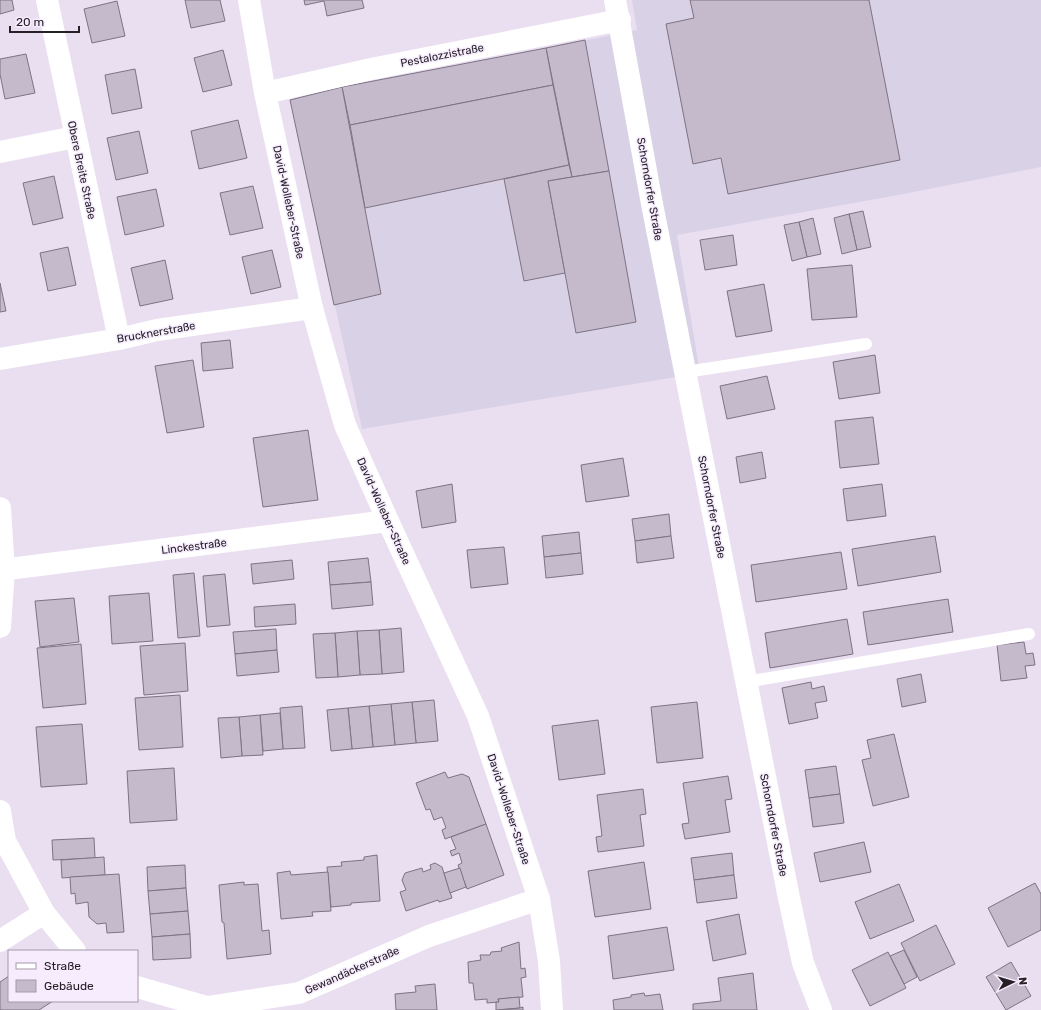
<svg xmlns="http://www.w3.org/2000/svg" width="1041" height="1010" viewBox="0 0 1041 1010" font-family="Rubik,sans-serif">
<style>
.industrial{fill:#d9d1e6}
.building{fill:#c5bacb;stroke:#7d7383}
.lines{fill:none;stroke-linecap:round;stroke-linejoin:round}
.lane{stroke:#fff;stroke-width:12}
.street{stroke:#fff;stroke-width:22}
.secondary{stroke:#fff;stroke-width:22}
.labels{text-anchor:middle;stroke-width:3;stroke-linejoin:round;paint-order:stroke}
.street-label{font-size:11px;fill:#242026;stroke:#f7ecfe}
</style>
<rect width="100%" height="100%" fill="#eadef1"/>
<path class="industrial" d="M632,0H1041V167L898,195L677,235L700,373L362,429L290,100L637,30Z"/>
<g class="building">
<path d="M0,0H12L14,10L0,14Z"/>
<path d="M185,0H220L225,21L191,28Z"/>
<path d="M304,0H362L364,8L327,16L324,1L305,5Z"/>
<path d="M690,0H869L900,160L728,194L721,158L693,164L666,24L694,18Z"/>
<path d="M117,1L125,36L92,43L84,9Z"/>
<path d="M585,40L609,171L572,177L546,48Z"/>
<path d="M546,48L553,85L350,125L342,87Z"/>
<path d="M223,50L232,85L203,92L194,58Z"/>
<path d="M26,54L35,93L5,99L0,74V59Z"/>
<path d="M135,69L142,108L112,114L105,75Z"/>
<path d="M553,85L569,165L365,208L350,125Z"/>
<path d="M342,87L381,294L334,305L290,100Z"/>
<path d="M238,120L247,158L199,169L191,131Z"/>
<path d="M139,131L148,173L116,180L107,138Z"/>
<path d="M569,165L572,177L548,181L565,273L524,281L504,179Z"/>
<path d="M609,171L636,322L576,333L548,181Z"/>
<path d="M54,176L63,218L33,225L23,183Z"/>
<path d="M253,186L263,228L230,235L220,193Z"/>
<path d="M156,189L164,226L125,235L117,197Z"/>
<path d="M863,211L871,247L857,250L849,214Z"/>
<path d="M849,214L857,250L842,254L834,218Z"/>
<path d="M813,218L821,254L807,257L799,222Z"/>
<path d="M799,222L807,257L792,261L784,225Z"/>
<path d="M733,235L737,265L705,270L700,240Z"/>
<path d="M68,247L76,285L48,291L40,253Z"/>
<path d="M272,250L281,287L251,294L242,257Z"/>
<path d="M165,260L173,299L140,306L131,268Z"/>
<path d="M852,265L857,317L812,320L807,269Z"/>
<path d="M0,283L6,311L0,312Z"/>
<path d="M764,284L772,331L736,337L727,291Z"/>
<path d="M230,340L233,368L203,371L201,343Z"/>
<path d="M875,355L880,393L839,399L833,362Z"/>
<path d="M193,360L204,427L167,433L155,366Z"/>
<path d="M767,376L775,409L727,419L720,386Z"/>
<path d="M873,417L879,464L840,468L835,421Z"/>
<path d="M308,430L318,500L263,507L253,438Z"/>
<path d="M762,452L766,478L740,483L736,457Z"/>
<path d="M623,458L629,496L586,502L581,465Z"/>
<path d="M452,484L456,522L422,528L416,491Z"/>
<path d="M882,484L886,516L847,521L843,489Z"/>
<path d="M669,514L671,536L635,541L632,519Z"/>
<path d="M579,532L581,553L544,557L542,536Z"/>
<path d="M671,536L674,558L637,563L635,541Z"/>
<path d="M935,536L941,572L858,586L852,549Z"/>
<path d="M504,547L508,584L471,588L467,550Z"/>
<path d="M841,552L847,589L756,602L751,565Z"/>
<path d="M581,553L583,574L546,578L544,557Z"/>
<path d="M368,558L371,582L330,585L328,562Z"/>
<path d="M292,560L294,579L253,584L251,564Z"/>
<path d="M194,573L200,636L178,638L173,575Z"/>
<path d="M225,574L230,625L207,627L203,576Z"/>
<path d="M371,582L373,605L332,609L330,585Z"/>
<path d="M149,593L153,641L112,644L109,596Z"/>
<path d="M74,598L79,642L40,647L35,601Z"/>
<path d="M948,599L953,632L868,645L863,612Z"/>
<path d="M295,604L296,624L255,627L254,607Z"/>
<path d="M847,619L853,654L770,668L765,633Z"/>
<path d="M401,628L404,672L382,674L379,630Z"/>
<path d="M276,629L277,650L235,654L233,632Z"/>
<path d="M379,630L382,674L360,675L357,631Z"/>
<path d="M357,631L360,675L338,677L335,633Z"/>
<path d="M335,633L338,677L316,678L313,634Z"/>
<path d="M1024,642L1026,654L1033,653L1035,665L1025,666L1027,678L1001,681L997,645Z"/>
<path d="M185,643L188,691L144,695L140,646Z"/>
<path d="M81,644L86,704L43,708L37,648Z"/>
<path d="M277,650L279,672L237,676L235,654Z"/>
<path d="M921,674L926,702L902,707L897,679Z"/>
<path d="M811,682L812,689L824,686L827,701L815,703L818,718L789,724L782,688Z"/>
<path d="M180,695L183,747L139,750L135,698Z"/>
<path d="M434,700L438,741L416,743L412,702Z"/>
<path d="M412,702L416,743L395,745L391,704Z"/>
<path d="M697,702L703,758L657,763L651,707Z"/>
<path d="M391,704L395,745L373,747L369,706Z"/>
<path d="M302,706L305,748L283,749L280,708Z"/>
<path d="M369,706L373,747L352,749L348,708Z"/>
<path d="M348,708L352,749L331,751L327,710Z"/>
<path d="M280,713L283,749L263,751L260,715Z"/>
<path d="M260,715L263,755L242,756L239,717Z"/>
<path d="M239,717L242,756L221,758L218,718Z"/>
<path d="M598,720L605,774L559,780L552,726Z"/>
<path d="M82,724L87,784L41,787L36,727Z"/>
<path d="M894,734L909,797L873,806L862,760L871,758L867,740Z"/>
<path d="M836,766L840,794L809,798L805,770Z"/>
<path d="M174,768L177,820L130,823L127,771Z"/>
<path d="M445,772L448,778L462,774L469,777L486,824L445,839L442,830L446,828L442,817L434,820L430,809L426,810L416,783Z"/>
<path d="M728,776L732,799L725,800L730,832L685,839L682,824L689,823L683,783Z"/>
<path d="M643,789L646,814L640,815L644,846L598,852L596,837L602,836L597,795Z"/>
<path d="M840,794L844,823L813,827L809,798Z"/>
<path d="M486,824L504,875L467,889L458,865L462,863L459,853L452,856L450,851L456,849L451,837Z"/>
<path d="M94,838L95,858L53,860L52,840Z"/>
<path d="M864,842L871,872L820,882L814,853Z"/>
<path d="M732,853L734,875L694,880L691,858Z"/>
<path d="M377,855L380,901L351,903V905L331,907L327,867L342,866L341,862L364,860V857Z"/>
<path d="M104,857L105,875L62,878L61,860Z"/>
<path d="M644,862L651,909L595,917L588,871Z"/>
<path d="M435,863L442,867L452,898L439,902L438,900L406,911L400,892L406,890L402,880L405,873L422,868L423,872L431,869L430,865Z"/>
<path d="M185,865L186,888L148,891L147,867Z"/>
<path d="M460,868L466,887L450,893L444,873Z"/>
<path d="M290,871L291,875L328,872L331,911L312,912L313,916L281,919L277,873Z"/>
<path d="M119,874L124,932L107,933L106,923L97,924L89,917L88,902L76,904L75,893L71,894L70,877Z"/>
<path d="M734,875L737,898L697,903L694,880Z"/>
<path d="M244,882V885L258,884L262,931L269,930L271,954L227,959L224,923L222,922L219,885Z"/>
<path d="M1035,883L1041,894V930L1008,947L988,908Z"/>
<path d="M899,884L914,921L870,939L855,902Z"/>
<path d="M186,888L188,911L150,914L148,891Z"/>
<path d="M188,911L190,934L152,937L150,914Z"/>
<path d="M739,914L746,954L713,961L706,921Z"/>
<path d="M936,925L955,964L920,981L901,943Z"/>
<path d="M667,927L674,970L613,979L608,936Z"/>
<path d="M190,934L191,958L153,960L152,937Z"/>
<path d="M519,942L521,969L525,968L526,977L521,978L523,997L498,999L499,1002L487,1003V999L475,1000L473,983H469L468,962L481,960L480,955H490L491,952L502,951L501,948Z"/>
<path d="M904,950L917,977L904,984L890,956Z"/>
<path d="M888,952L906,988L870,1006L852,970Z"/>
<path d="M1011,962L1031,996L1006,1010L986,977Z"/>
<path d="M753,973L757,1010H693V1004L721,1001L718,978Z"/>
<path d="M9,976V1001H53L39,1010H0V982Z"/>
<path d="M435,984L437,1010H396L395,994L416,992L415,986Z"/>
<path d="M644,993L645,996L660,994L663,1010H614L613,1000L631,997V995Z"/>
<path d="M519,997L520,1008L496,1010V1002H499L498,999Z"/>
<path d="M523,1007V1010H499L520,1008Z"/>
</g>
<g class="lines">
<g class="lane">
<path d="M686,372L866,344"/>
<path d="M746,682L1029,634"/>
</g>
<g class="street">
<path d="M47,0L119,339"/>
<path d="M249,0L265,93L312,308L345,425L388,521L478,716L539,899L549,961L552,1010"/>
<path d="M265,93L371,69L620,20"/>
<path d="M0,152L75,137"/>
<path d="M0,359L119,339L157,330L312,308"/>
<path d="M0,508L4,570L0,627"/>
<path d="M0,570L388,521"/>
<path d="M0,811L5,841L44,913L75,951"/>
<path d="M0,941L44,913"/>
<path d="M137,987L207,1007L299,993L429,936L539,899"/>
</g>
<path class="secondary" d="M615,0L652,204L789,898L803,963L821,1010"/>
</g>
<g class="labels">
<g class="street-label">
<text transform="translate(442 55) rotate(-11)" y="4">Pestalozzistraße</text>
<text transform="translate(82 170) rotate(78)" y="4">Obere Breite Straße</text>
<text transform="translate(650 189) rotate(80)" y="4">Schorndorfer Straße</text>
<text transform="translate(289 202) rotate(78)" y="4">David-Wolleber-Straße</text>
<text transform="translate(156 332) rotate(-10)" y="4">Brucknerstraße</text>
<text transform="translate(712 507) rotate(79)" y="4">Schorndorfer Straße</text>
<text transform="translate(384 511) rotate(66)" y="4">David-Wolleber-Straße</text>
<text transform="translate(194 546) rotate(-7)" y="4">Linckestraße</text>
<text transform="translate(509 809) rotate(72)" y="4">David-Wolleber-Straße</text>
<text transform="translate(774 825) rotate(79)" y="4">Schorndorfer Straße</text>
<text transform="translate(352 970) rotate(-24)" y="4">Gewandäckerstraße</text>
</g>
</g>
<rect x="8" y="950" width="130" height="52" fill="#f7ecfe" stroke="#a39aa8"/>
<rect x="16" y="963" width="20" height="6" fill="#ffffff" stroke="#a39aa8"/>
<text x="44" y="970" font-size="12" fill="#242026">Straße</text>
<rect x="16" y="980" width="20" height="12" fill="#c5bacb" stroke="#a39aa8"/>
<text x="44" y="990" font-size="12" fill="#242026">Gebäude</text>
<g transform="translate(1013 982) rotate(85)" stroke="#f7ecfe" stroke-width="3" paint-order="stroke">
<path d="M0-3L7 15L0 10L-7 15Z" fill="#242026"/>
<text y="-6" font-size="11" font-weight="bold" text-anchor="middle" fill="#242026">N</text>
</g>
<path d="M10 26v6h69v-6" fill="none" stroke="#242026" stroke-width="2"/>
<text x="16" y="26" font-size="12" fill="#242026" stroke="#f7ecfe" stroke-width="3" paint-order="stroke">20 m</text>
</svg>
